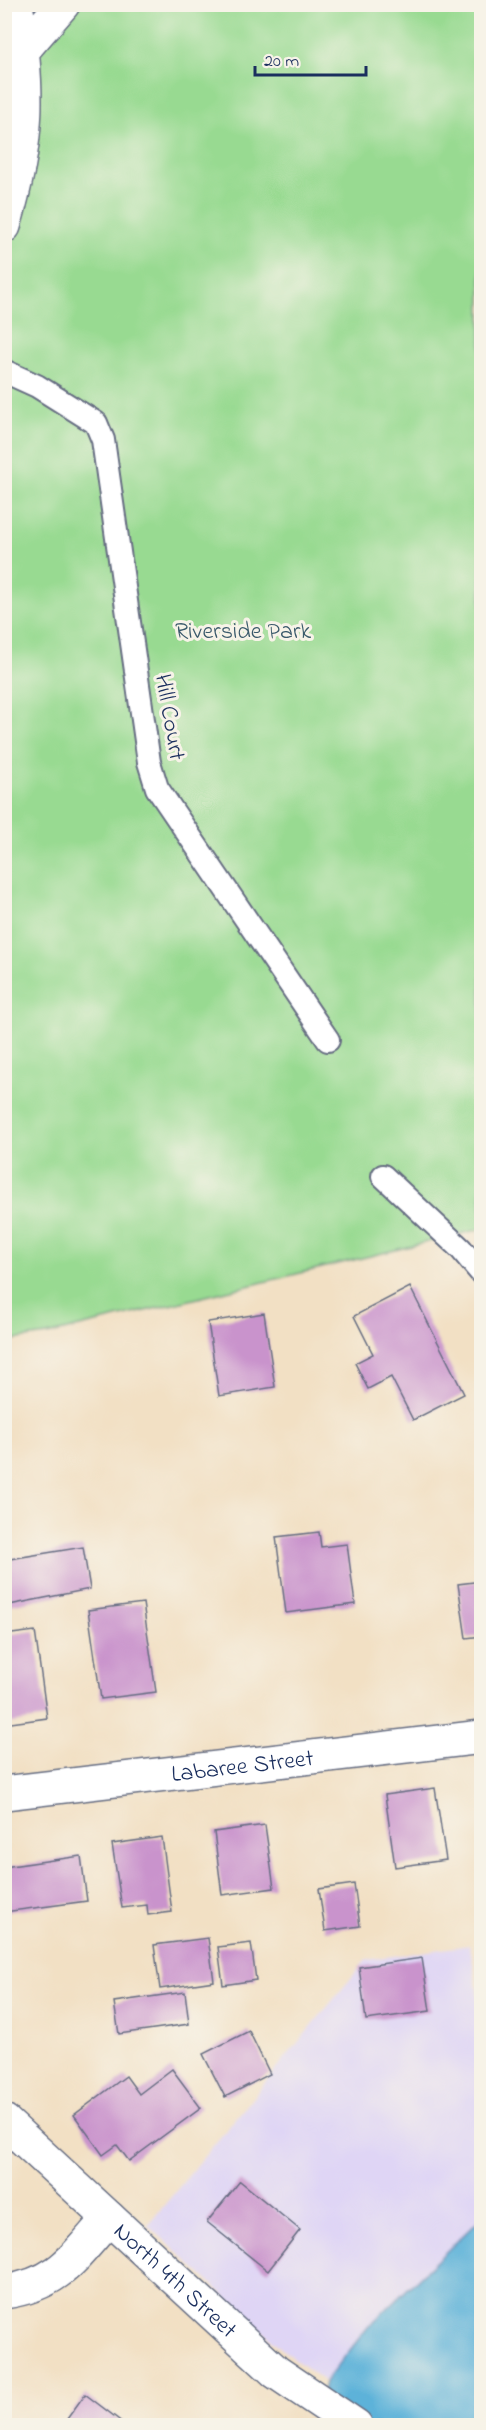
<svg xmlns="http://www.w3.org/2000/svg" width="486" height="2430" viewBox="0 0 486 2430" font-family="'Indie Flower',sans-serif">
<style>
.built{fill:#dfd5f5}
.green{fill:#98da91;stroke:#5a8478;stroke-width:1.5}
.water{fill:#5db2d9;stroke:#3c709c;stroke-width:1.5}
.building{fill:#c993cc}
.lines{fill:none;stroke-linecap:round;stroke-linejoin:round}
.service-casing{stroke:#666d82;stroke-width:26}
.minor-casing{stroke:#666d82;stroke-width:36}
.tertiary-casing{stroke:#666d82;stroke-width:36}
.service{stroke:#fff;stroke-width:22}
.minor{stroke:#fff;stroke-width:33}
.tertiary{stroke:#fff;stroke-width:33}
.labels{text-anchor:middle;stroke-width:6;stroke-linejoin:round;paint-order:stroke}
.park-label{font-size:24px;fill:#3a5a6b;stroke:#f7f3e8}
.street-label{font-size:24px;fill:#1b2f5e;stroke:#f7f3e8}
</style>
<rect width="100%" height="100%" fill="#f7f3e8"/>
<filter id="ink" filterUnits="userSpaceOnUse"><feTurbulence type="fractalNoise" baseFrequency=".0167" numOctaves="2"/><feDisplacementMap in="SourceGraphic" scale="12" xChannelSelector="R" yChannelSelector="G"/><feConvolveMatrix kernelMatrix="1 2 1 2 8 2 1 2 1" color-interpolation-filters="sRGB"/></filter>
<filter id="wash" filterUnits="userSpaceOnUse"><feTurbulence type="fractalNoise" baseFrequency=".008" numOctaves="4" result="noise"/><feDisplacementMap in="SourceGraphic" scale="24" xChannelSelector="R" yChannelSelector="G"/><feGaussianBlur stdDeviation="1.35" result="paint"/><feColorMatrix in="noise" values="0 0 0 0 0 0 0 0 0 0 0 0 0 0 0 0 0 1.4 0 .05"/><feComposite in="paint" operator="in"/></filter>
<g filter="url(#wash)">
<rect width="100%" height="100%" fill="#f2e0c4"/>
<path class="built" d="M470,1945L481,2014V2218L368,2327L325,2382L285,2352L148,2225L366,1960Z"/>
<path class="green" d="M15,5H481V1229L47,1335L5,1341L4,31Z"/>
<path class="water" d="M481,2218V2425L315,2426L325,2382L368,2327Z"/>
<g id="blocks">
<g class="building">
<path d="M410,1287L464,1394L413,1420L391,1377L368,1389L355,1363L373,1354L354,1316Z"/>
<path d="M264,1313L275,1387L219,1396L208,1322Z"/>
<path d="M319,1532L321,1547L347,1544L355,1604L286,1613L276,1537Z"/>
<path d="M83,1547L90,1589L4,1606V1560Z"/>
<path d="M482,1581V1636L466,1638L458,1584Z"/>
<path d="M143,1603L156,1692L101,1699L88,1610Z"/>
<path d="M35,1631L47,1718L4,1724V1635Z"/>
<path d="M435,1788L446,1860L395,1867L385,1795Z"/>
<path d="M265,1825L274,1888L222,1895L214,1832Z"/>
<path d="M162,1837L172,1912L148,1915L147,1905L122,1908L112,1844Z"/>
<path d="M81,1856L87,1901L4,1912V1867Z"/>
<path d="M354,1884L360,1926L325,1931L319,1889Z"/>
<path d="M208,1938L214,1981L160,1989L154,1945Z"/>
<path d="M251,1943L256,1980L223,1985L218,1947Z"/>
<path d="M422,1958L430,2011L366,2020L359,1967Z"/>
<path d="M185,1992L189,2024L119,2034L114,2002Z"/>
<path d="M249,2031L270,2074L225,2097L203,2054Z"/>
<path d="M172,2069L201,2108L129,2161L117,2145L103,2155L74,2115L126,2076L139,2094Z"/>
<path d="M240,2181L300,2230L268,2271L207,2222Z"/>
<path d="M85,2394L127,2426H62Z"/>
</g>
</g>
</g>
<g filter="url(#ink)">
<use href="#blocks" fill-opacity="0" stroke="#666d82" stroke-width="1.5"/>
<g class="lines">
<g class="service-casing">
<g id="service">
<path d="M4,90L26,79"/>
<path d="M4,371L37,386L96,423L103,440L149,762L157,788L328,1040"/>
<path d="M383,1176L461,1249L482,1274"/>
</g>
</g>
<g class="minor-casing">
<g id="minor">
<path d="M23,50L63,4"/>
<path d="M4,226C29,140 30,92 16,4"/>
<path id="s1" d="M4,1793L482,1737"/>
</g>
</g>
<g class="tertiary-casing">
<g id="tertiary">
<path id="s2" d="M4,2121L276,2372L356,2426"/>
<path d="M4,2292C60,2284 74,2257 109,2218"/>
</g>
</g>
<use href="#service" class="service"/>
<use href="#minor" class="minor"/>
<use href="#tertiary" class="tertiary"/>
</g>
</g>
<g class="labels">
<g class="park-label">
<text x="243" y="638">Riverside Park</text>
</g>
<g class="street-label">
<text transform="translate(171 717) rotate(80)" y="8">Hill Court</text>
<text dy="8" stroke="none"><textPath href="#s1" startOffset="240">Labaree Street</textPath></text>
<text dy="8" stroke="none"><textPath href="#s2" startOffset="234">North 4th Street</textPath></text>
</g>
</g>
<rect width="486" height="2430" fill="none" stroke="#f7f3e8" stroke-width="24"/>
<path d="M255 66v9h111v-9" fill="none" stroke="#1b2f5e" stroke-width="3"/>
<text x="264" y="66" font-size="18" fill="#1b2f5e" stroke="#f7f3e8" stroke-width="4.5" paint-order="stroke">20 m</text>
</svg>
